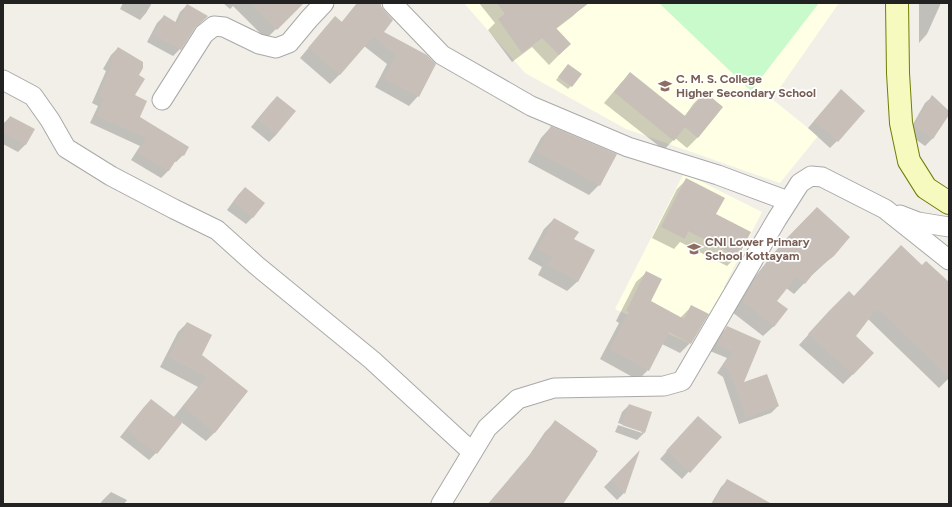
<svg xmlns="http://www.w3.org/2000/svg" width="952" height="507" viewBox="0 0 952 507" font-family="Figtree,sans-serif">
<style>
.education{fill:#ffffe5}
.park{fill:#c8facc}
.shadow{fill:#0003}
.building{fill:#c7bfb8}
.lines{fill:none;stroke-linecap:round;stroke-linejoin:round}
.street-casing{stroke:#a9a9a9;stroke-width:21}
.secondary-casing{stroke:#707d05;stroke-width:24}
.street{stroke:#fff;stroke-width:19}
.secondary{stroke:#f7fabf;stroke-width:22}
.labels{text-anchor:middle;stroke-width:3.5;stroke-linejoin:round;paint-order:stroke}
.education-label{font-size:12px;font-weight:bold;fill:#785e54;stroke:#fff;text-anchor:start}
</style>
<rect width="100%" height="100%" fill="#f2efe9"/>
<g class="education">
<path d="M464,3H839L772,99L818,136L780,183L626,129L525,73Z"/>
<path d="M684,173L762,212L724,287V295L695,346L615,309Z"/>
</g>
<path class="park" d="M659,3H819L751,91Z"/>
<g class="shadow">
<path d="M123,3H152L146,13L140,20L120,9Z"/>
<path d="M223,3H302L266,39L233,6L230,9Z"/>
<path d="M357,3H380L382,32L426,56L418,96L409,106L375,87L387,64L364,46L340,74L330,84L300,58L326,27L335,17L341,23Z"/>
<path d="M479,3H580L583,6L573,16L556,29L570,44L549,65L532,47L512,62L488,30L495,23Z"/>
<path d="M919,3H941L927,34L919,43Z"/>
<path d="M187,5L193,30L180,49L173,56L147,42L157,23L164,16L175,23L180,12Z"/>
<path d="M118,48L137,76L134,96L138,118L183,155L176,162L174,161L168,171L161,178L131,160L140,146L90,123L98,106L92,103L106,71L103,69L111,55Z"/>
<path d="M568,65L571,86L568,89L556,80Z"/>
<path d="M630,74L684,117L694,103L705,93L722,107L697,138L687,148L675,138L664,150L604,103L620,84Z"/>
<path d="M277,97L276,135L269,142L251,127L270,104Z"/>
<path d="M932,97L949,113L932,139L925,146L908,134V133L925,103Z"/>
<path d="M834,98L837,141L830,148L808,128Z"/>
<path d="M10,117L33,129L25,145L18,152L3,144V124Z"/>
<path d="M551,127L599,185L589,195L528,162L541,138Z"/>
<path d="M687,179L715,215L737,256L727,266L680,242L674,249L652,238L677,189Z"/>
<path d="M245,188L253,217L246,224L227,210L238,195Z"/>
<path d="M807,218L833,255L822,266L811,276L794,294L786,288L776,301L774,326L763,336L732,312L745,290L772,255Z"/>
<path d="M554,219L573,239L578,281L567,291L538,275L542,267L528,259L544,229Z"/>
<path d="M922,266L949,283V378L939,388L868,319L854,336L853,374L843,384L799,345L819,323L853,297Z"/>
<path d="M647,272L649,302L680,318L692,306L690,343L680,353L662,344L648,370L638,380L600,359L619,323L616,321L636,282Z"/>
<path d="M187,323L200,355L247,392L215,432L206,441L181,422L156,453L149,460L120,437L144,407L151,400L173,418L198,387L160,367L178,332Z"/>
<path d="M727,328L742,384L778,406L771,413L739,424L723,377L717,373L727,358L710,351L720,334Z"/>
<path d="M629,405L644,433L637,440L615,432L618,425L642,433V431L618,423L622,412Z"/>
<path d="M555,422L598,451L561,504H488L526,460L545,432Z"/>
<path d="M691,424L720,437L682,479L660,459Z"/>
<path d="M637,454L624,493L617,500L604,487Z"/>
<path d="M728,480L760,504H711L721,487Z"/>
<path d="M111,492L127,500L124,504H100L102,501Z"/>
</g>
<g class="building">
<path d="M250,3H304L277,30Z"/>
<path d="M358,3H381V6L384,10L393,20L384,32L427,55L436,64L419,97L383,78L396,55L373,37L340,75L308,48L335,16L342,22Z"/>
<path d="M497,3H589L556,28L571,44L559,55L542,38L522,53L498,19L505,14Z"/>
<path d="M187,4L208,16L206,18L195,28L181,50L153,35L164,15L177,23Z"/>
<path d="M118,47L143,62V68L139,75L145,79L135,95L147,101L140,117L189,147L184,156L180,154L169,171L137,153L146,138L96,116L104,99L98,96L112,64L109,62Z"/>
<path d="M568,64L582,74L572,87L558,77Z"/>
<path d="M630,72L685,116L705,92L723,107L698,138L685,127L674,141L614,92Z"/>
<path d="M841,89L865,111L838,142L814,121Z"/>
<path d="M932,95L949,111V115L933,139L915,127L914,125Z"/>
<path d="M277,96L296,111L276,135L257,120Z"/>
<path d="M10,116L35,129L26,145L3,133V129Z"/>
<path d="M551,126L617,154L600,186L537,152Z"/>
<path d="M686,178L725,198L716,214L751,232L738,257L688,231L685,239L661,227Z"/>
<path d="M245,187L265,203L253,218L233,202Z"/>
<path d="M817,207L850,237L834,256L816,270L805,284L796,277L777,301L788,309L774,327L742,301L755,278L782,243Z"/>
<path d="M554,218L579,232L574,239L595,250L578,282L547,265L552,257L537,249Z"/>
<path d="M901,245L922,265L926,261L949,282V378L879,310L877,312L875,311L856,336L874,353L853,375L808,334L829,311L849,291L854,296Z"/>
<path d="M646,271L662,279L651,301L684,319L691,305L709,314L691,344L669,332L649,371L609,349L629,312L626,311Z"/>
<path d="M187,322L212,335L202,355L248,391L215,433L183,407L206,377L168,357Z"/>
<path d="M727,326L761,341L744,382L767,374L779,406L746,418L729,370L723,366L733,352L716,345Z"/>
<path d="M151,399L182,423L157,454L126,430Z"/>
<path d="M629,404L652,412L645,433L622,425Z"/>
<path d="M698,416L722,437L690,473L666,451Z"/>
<path d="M555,420L596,449V455L563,504H488L532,452H533Z"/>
<path d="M640,450L625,494L611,480Z"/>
<path d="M727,479L772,504H713Z"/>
</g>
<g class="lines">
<g class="street-casing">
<g id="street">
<path d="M392,3L442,55L531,106L628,147L718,175L788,201"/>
<path d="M3,80L33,96L50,120L66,148L111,176L174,209L217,230L256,265L372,360L472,452"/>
<path d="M162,100L204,34L214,26L224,27L259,44L276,48L289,43L309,19L324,3"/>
<path d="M900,215L918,222L949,227"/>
<path d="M441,504L487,428L518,399L554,388L664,386L682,381L777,219L800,183L811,176L822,177L885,209L949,260"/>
</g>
</g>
<g class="secondary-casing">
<path id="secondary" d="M897,3L898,73L901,123L909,161L926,188L949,203"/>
</g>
<use href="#street" class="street"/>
<use href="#secondary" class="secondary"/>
</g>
<defs>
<g id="school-bare" transform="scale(1.08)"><path d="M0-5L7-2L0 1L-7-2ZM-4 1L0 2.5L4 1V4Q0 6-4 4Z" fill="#8d6e63" stroke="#fff" stroke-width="2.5" paint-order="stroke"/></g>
</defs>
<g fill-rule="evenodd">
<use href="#school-bare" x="665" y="86"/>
<use href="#school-bare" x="694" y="249"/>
</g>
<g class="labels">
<g class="education-label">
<text x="676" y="83">C. M. S. College<tspan x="676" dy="14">Higher Secondary School</tspan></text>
<text x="705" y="246">CNI Lower Primary<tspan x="705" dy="14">School Kottayam</tspan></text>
</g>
</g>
<rect width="952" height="507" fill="none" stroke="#222222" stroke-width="8"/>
</svg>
